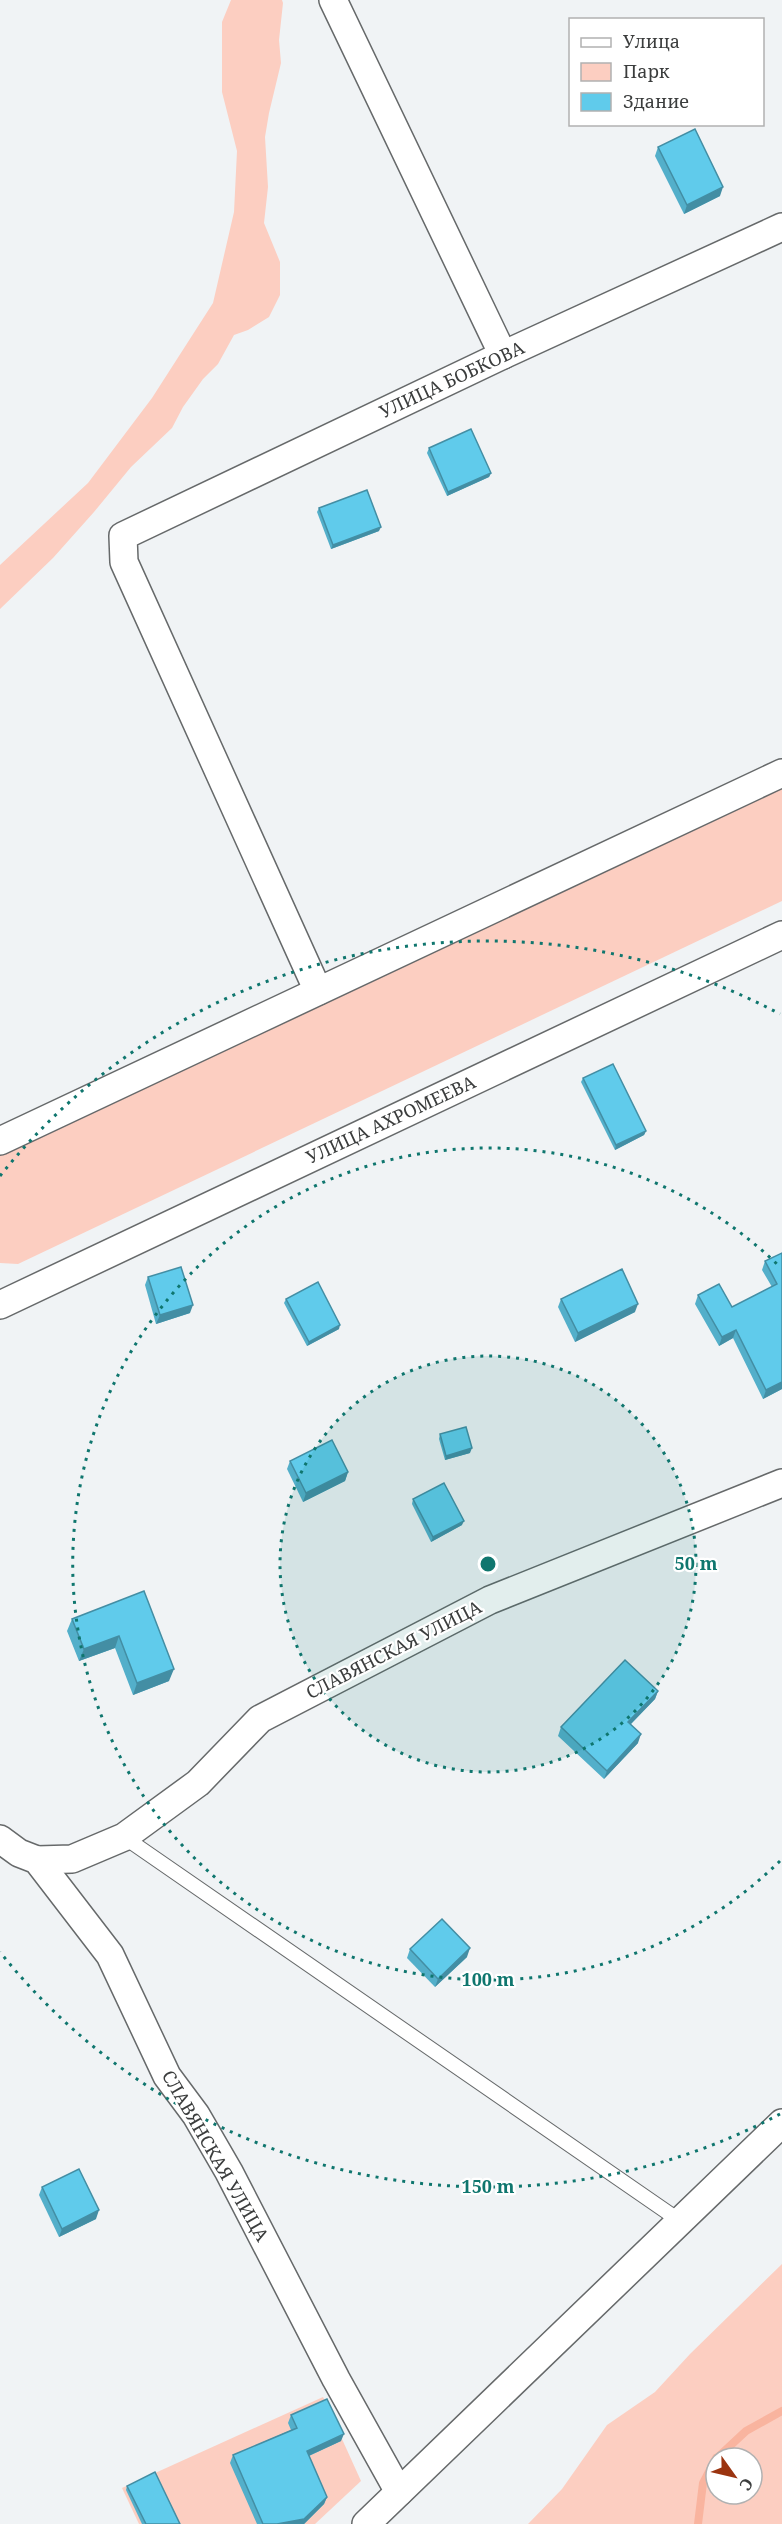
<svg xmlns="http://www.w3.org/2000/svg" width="782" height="2524" viewBox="0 0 782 2524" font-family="'Noto Serif',serif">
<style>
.green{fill:#fccec1;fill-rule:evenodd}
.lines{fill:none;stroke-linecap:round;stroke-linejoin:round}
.stream{stroke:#f9b49f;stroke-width:8}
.lane-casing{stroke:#66696a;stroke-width:16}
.street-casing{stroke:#66696a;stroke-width:30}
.lane{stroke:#fff;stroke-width:14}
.street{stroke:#fff;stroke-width:27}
.wall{fill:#53afca}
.shaded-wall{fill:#438ea4}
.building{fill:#60cbeb;stroke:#438ea4;stroke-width:1.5}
.ring{fill:none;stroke:#0f766e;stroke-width:3;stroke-dasharray:3 6}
.labels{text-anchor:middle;stroke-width:4.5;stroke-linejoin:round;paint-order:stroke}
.street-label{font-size:18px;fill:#3b3d3d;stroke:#fff}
.centre{fill:#0f766e;stroke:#fff;stroke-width:3}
.ring-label{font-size:18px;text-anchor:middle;font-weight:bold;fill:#0f766e;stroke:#fff;stroke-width:4.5;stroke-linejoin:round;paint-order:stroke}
</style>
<rect width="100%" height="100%" fill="#f0f3f5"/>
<g class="green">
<path d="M231,0H282L283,3L279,40L281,63L269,113L265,137L268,187L264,223L280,262V295L269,317L248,330L234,335L218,364L203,379L183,407L172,428L131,467L94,512L53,558L0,609V565L88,483L152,398L213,303L234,212L237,151L222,92V22Z"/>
<path d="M782,772V901L18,1264L0,1263V1135Z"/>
<path d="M782,2264V2524H528L562,2489L607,2425L655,2392L690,2354ZM716,2458H752V2494H716Z"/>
<path d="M323,2397L361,2481L315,2524H139L122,2488Z"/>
</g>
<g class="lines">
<g class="stream">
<path d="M717,2458L746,2431L782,2411"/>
<path d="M698,2524L703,2483L716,2458"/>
</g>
<g class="lane-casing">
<path id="lane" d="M124,1837L680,2221"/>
</g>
<g class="street-casing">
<g id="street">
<path d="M333,0L503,355"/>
<path d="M318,991L124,562L123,536L503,355L782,227"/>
<path d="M0,1141L782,773"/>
<path d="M0,1305L782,935"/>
<path d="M0,1839L19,1853L37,1860L110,1955L167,2076L196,2115L229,2172L336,2379L399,2492"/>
<path d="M37,1860L72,1859L124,1837L198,1783L260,1719L490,1600L782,1483"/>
<path d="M366,2524L782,2123"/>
</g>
</g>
<use href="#lane" class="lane"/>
<use href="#street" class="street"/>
</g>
<g class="wall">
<path d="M658,147L720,196L684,214L655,156Z"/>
<path d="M429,448L491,473L489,477L447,496L427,453Z"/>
<path d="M319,508L379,531L331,549L317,512Z"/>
<path d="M583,1078L646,1131L644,1135L615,1150L581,1082Z"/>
<path d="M782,1253V1389L763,1399L733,1338L719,1346L695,1304L698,1295L732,1307L772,1287L762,1270L765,1261Z"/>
<path d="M148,1277L190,1313L156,1324L145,1285Z"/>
<path d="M286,1299L339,1329L307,1346L284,1303Z"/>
<path d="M561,1299L635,1312L575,1342L558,1307Z"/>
<path d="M440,1434L470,1453L445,1460L439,1439Z"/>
<path d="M290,1461L348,1472L345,1481L303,1502L287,1469Z"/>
<path d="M413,1499L462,1525L431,1542L412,1504Z"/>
<path d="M144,1591L169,1681L133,1695L115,1648L79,1661L67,1631L72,1619Z"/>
<path d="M658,1691L655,1699L631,1724L638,1743L604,1779L558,1736L561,1727Z"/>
<path d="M410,1949L467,1957L435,1987L407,1958Z"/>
<path d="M42,2187L96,2219L59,2237L39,2195Z"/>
<path d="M291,2415L341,2441L309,2456L327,2497L324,2504L304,2524H257L230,2463L233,2455L291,2430L288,2423Z"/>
<path d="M127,2486L180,2524H142L126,2490Z"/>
</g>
<g class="shaded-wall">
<path d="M723,187L720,196L684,214L687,205Z"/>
<path d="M491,473L489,477L447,496L448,492Z"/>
<path d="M381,527L379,531L331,549L333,545Z"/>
<path d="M646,1131L644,1135L615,1150L616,1145Z"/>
<path d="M638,1304L635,1312L575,1342L578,1333Z"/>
<path d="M193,1305L190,1313L156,1324L160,1315Z"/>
<path d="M340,1325L339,1329L307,1346L309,1342Z"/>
<path d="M736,1330L733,1338L719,1346L722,1337Z"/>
<path d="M782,1382V1389L763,1399L766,1390Z"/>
<path d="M472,1448L470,1453L445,1460L446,1456Z"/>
<path d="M348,1472L345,1481L303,1502L306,1493Z"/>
<path d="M464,1521L462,1525L431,1542L433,1537Z"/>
<path d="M119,1636L115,1648L79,1661L84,1649Z"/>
<path d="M174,1669L169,1681L133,1695L137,1683Z"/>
<path d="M658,1691L655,1699L625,1730L628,1722Z"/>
<path d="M641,1734L638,1743L604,1779L607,1771Z"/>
<path d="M470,1948L467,1957L435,1987L438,1979Z"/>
<path d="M99,2210L96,2219L59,2237L62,2229Z"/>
<path d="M344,2434L341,2441L304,2458L307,2451Z"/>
<path d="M327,2497L324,2504L304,2524H277Z"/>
</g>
<g class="building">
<path d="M695,129L723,187L687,205L658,147Z"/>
<path d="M471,429L491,473L448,492L429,448Z"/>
<path d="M367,490L381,527L333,545L319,508Z"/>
<path d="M613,1064L646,1131L616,1145L583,1078Z"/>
<path d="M782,1253V1382L766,1390L736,1330L722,1337L698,1295L719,1284L732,1307L777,1284L765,1261Z"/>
<path d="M181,1267L193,1305L160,1315L148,1277Z"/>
<path d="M622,1269L638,1304L578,1333L561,1299Z"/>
<path d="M318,1282L340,1325L309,1342L286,1299Z"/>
<path d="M466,1427L472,1448L446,1456L440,1434Z"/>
<path d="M332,1440L348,1472L306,1493L290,1461Z"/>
<path d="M444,1483L464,1521L433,1537L413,1499Z"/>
<path d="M144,1591L174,1669L137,1683L119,1636L84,1649L72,1619Z"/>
<path d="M625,1660L658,1691L628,1722L641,1734L607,1771L561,1727Z"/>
<path d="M442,1919L470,1948L438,1979L410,1949Z"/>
<path d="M79,2169L99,2210L62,2229L42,2187Z"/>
<path d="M327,2399L344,2434L307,2451L327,2497L304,2519L277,2524H263L233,2455L297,2428L291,2415Z"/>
<path d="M155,2472L180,2524H146L127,2486Z"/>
</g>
<circle cx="488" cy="1564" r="208" fill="#0f766e" fill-opacity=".12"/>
<g class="ring">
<circle cx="488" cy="1564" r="208"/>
<path d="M780 1861A416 416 0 1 1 780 1267"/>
<path d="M780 2114A623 623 0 0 1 0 1952M0 1176A623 623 0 0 1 780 1014"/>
</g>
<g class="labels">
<g class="street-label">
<text transform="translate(452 380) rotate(-25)" y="6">УЛИЦА БОБКОВА</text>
<text transform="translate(391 1120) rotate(-25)" y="6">УЛИЦА АХРОМЕЕВА</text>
<text transform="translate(394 1650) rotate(-27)" y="6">СЛАВЯНСКАЯ УЛИЦА</text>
<text transform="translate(215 2156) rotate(60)" y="6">СЛАВЯНСКАЯ УЛИЦА</text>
</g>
</g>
<circle cx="488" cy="1564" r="9" class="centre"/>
<g class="ring-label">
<text x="696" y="1570">50 m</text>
<text x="488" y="1986">100 m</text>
<text x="488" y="2193">150 m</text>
</g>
<rect x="569" y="18" width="195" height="108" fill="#ffffff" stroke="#b1b1b1" stroke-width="1.5"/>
<rect x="581" y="38" width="30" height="9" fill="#ffffff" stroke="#b1b1b1" stroke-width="1.5"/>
<text x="623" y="48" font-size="18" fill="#3b3d3d">Улица</text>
<rect x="581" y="63" width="30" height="18" fill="#fccec1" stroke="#b1b1b1" stroke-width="1.5"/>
<text x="623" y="78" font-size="18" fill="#3b3d3d">Парк</text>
<rect x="581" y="93" width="30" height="18" fill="#60cbeb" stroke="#b1b1b1" stroke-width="1.5"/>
<text x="623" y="108" font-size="18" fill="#3b3d3d">Здание</text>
<g transform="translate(734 2476) rotate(124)"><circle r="28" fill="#ffffff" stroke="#b1b1b1" stroke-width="1.5"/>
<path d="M0-4.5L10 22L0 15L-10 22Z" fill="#9b3410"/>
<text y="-9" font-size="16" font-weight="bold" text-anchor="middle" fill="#3b3d3d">С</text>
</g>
</svg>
